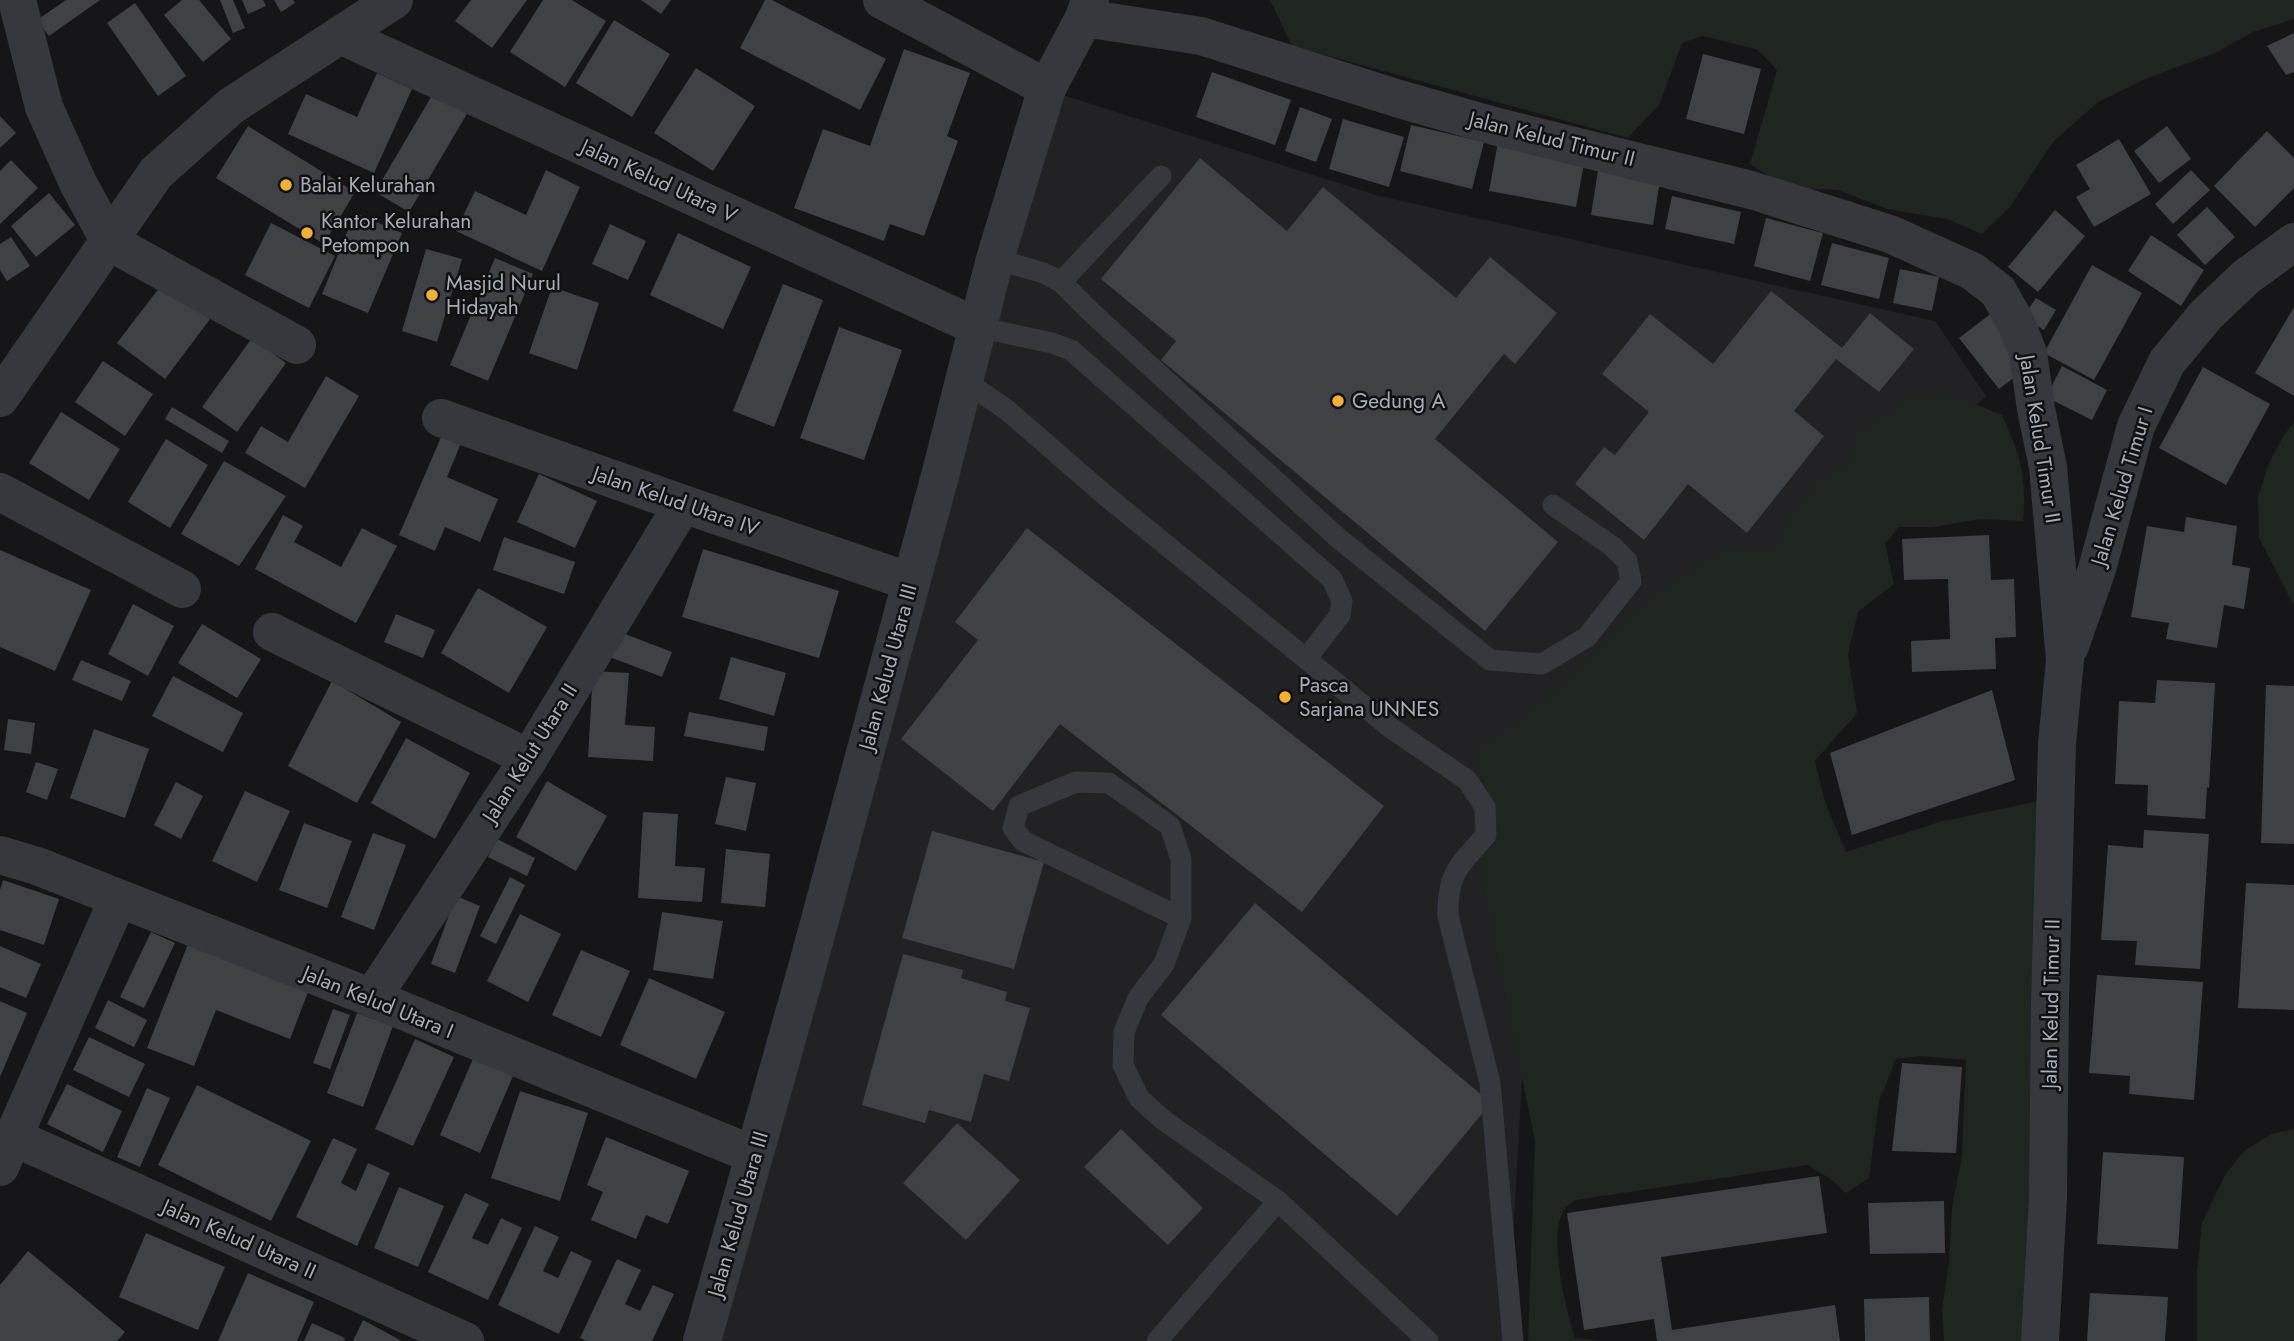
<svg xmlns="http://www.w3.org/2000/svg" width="2294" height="1341" viewBox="0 0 2294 1341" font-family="Jost,sans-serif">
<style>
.built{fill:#222225}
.green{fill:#1e261f}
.building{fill:#404145}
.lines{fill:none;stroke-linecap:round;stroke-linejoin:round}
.service{stroke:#37383d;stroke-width:21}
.minor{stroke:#37383d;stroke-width:38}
.poi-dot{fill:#f2b134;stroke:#111113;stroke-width:2.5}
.labels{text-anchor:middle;stroke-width:5;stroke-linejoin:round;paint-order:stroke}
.street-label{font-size:21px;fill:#a8adb8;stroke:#111113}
.poi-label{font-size:21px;fill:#a8adb8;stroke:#111113;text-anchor:start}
</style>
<rect width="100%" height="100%" fill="#161618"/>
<path class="built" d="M1041,88L1379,196L1935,321L1986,396L1536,836L1507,1341H720Z"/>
<g class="green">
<path d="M1270,0H2294V19L2253,32L2215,53L2148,78L2098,102L2053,142L2010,207L1982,234L1947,219L1887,209L1838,190L1787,188L1750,164L1777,70L1758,50L1703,36L1682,43L1659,105L1628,138L1292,46Z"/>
<path d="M1950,394L2002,415C2020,454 2027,478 2023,521L1980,519L1933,527H1899L1885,543L1894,584L1858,612L1848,654L1857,713L1815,761L1825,802L1846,852L1939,822L2039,801L2040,1341H1944L1942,1310L1949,1262L1952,1208L1962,1155L1966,1060L1921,1056L1896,1059L1879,1101L1869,1178L1846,1193L1832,1180L1808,1165L1576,1200C1572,1202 1569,1204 1566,1207C1546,1230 1566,1311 1575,1338L1601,1341H1528L1535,1141L1490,921L1466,781L1481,745L1524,717L1579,668L1643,605L1677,578L1721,552L1777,545L1796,509L1818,479L1849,464L1857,433L1913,395Z"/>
<path d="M2294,423V606L2259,538L2258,497L2269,463L2284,435Z"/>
<path d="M2294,1129V1341H2197V1273L2202,1223L2225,1175L2245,1150L2272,1134Z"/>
</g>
<g class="building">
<path d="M66,0H100L49,36L37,20Z"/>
<path d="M182,0H199L231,39L203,62L164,15Z"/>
<path d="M220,0H233L245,28L233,33Z"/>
<path d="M242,0H263L266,6L248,14Z"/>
<path d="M274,0H293L295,3L281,12Z"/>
<path d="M471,0H527L492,48L455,21Z"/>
<path d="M543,0H572L606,21L565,87L510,52Z"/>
<path d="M641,0H671L661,14Z"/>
<path d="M765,0H772L886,59L860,110L740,48Z"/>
<path d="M135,3L186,76L158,96L107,23Z"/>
<path d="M614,20L670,54L632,117L576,83Z"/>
<path d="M2294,33V72L2286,75L2267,46Z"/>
<path d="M904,49L970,73L947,136L958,141L924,236L890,224L884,241L794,208L823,129L870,146Z"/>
<path d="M1703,54L1761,69L1744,134L1686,119Z"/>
<path d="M696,68L755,106L713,171L654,133Z"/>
<path d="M1212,72L1291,100L1275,145L1196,117Z"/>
<path d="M377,73L412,89L374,173L288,134L306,94L357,117Z"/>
<path d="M434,92L468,112L409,212L375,192Z"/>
<path d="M1300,107L1332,119L1316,162L1285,151Z"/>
<path d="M0,116L16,133L0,148Z"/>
<path d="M1343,119L1404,137L1389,187L1329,169Z"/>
<path d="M1411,125L1484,142L1472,189L1400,171Z"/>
<path d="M248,126L355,192L324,244L216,178Z"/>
<path d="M2167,126L2191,159L2159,183L2134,151Z"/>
<path d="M2267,131L2294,158V188L2255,227L2214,186Z"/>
<path d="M2119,139L2151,194L2094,227L2076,197L2090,189L2076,165Z"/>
<path d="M1498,142L1585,158L1576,207L1489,191Z"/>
<path d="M1200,158L1287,231L1323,187L1456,298L1490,257L1557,313L1515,364L1504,354L1435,439L1558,542L1485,631L1161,360L1176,341L1101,279Z"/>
<path d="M11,160L38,188L0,224V171Z"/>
<path d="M1599,164L1661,174L1653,225L1591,215Z"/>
<path d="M546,170L580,187L542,271L456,231L475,191L526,215Z"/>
<path d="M2191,170L2210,190L2173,224L2155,204Z"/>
<path d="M49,193L75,225L36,257L11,226Z"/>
<path d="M1672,196L1741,212L1734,244L1665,229Z"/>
<path d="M2207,207L2235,237L2205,265L2177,235Z"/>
<path d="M2055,210L2085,236L2038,292L2008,267Z"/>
<path d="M355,213L402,233L368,313L322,294Z"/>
<path d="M1766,218L1823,233L1810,281L1754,266Z"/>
<path d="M271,223L335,256L309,308L245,275Z"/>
<path d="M610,224L646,241L628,280L592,264Z"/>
<path d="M678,233L751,267L723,329L650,295Z"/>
<path d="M2151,235L2204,270L2181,306L2128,271Z"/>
<path d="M11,237L30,266L7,281L0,270V244Z"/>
<path d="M1832,243L1889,258L1879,299L1821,285Z"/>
<path d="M426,249L462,259L437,342L402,331Z"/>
<path d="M495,258L533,274L488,381L450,365Z"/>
<path d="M2092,265L2142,293L2094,380L2044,353Z"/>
<path d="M1900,269L1939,277L1932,311L1893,303Z"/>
<path d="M163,283L210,319L165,379L117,343Z"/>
<path d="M783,284L823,300L774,427L733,411Z"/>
<path d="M552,287L599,303L577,370L529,353Z"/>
<path d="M1771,291L1842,348L1870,313L1914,349L1879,392L1836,359L1794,411L1824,436L1747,533L1688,484L1644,540L1575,484L1604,447L1615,455L1649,412L1602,374L1650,314L1713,364Z"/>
<path d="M2036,298L2056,310L2044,330L2023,317Z"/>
<path d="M2294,307V396L2255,373Z"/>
<path d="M1993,312L2020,373L1999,389L1959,338Z"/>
<path d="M839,327L902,350L864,460L800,438Z"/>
<path d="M252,338L286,363L237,432L202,407Z"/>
<path d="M103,361L153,394L125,436L75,402Z"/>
<path d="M2062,366L2107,390L2092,420L2046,397Z"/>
<path d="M2203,367L2270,404L2226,485L2159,448Z"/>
<path d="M326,376L359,396L305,488L245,453L261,426L288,442Z"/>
<path d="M172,407L229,441L222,453L165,419Z"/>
<path d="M61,412L120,449L89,500L29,463Z"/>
<path d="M442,435L461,443L447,477L498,499L480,542L445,527L435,551L399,535Z"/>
<path d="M166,439L208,465L170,528L128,502Z"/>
<path d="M224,461L286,496L239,566L181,534Z"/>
<path d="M539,474L597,501L575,548L517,522Z"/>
<path d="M283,515L303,526L294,542L341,567L362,528L397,546L356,623L255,569Z"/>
<path d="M2186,517L2237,526L2232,565L2250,568L2244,609L2224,605L2217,648L2166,639L2169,623L2131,617L2147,526L2184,532Z"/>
<path d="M1027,528L1384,806L1302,912L1060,724L993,811L901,739L978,640L955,622Z"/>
<path d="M1989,535L1991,580L2014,579L2016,637L1995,638L1996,669L1912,672L1911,641L1950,639L1948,579L1904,580L1902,539Z"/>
<path d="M504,537L575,562L564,594L493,570Z"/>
<path d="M703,549L839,591L819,658L682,617Z"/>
<path d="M0,550L91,590L55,671L0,647Z"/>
<path d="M478,588L547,627L509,693L441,653Z"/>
<path d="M133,604L174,626L148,676L108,654Z"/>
<path d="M396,614L435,630L423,658L384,642Z"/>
<path d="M202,624L261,659L237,698L178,663Z"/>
<path d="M612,629L672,652L662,677L602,654Z"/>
<path d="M731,657L786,673L774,716L719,699Z"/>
<path d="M81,660L131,681L122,701L72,680Z"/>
<path d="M593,671L629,673L625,725L655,727L653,761L588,757Z"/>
<path d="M173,676L243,713L223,752L152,716Z"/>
<path d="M2157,680L2215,683L2209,788L2207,787L2205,819L2147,815L2148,785L2115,784L2119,701L2155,703Z"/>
<path d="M332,681L401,722L357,803L288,766Z"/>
<path d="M2266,685L2294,686V844L2261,843Z"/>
<path d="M1992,690L2015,780L1852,835L1830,753Z"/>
<path d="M689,712L768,727L764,751L684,736Z"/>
<path d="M8,719L35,723L31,754L4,750Z"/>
<path d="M94,729L149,749L125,818L70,798Z"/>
<path d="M406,738L470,773L435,839L371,803Z"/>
<path d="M36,762L58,769L47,800L26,792Z"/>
<path d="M726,777L756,783L746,831L715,824Z"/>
<path d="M547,781L607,816L576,871L516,837Z"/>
<path d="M176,782L203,796L181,839L154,825Z"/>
<path d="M245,791L290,811L257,882L212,861Z"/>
<path d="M643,812L678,814L675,866L705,868L702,902L638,898Z"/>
<path d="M304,823L352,841L327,908L279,890Z"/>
<path d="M2144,830L2209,834L2200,969L2135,965L2137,941L2101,940L2108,845L2143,848Z"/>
<path d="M932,831L1044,862L1014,969L902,938Z"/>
<path d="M373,833L406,845L374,930L341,917Z"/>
<path d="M497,839L535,858L527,876L488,857Z"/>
<path d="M726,849L770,854L765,907L721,903Z"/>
<path d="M510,877L525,885L496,944L480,936Z"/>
<path d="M3,880L59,899L44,945L0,930V890Z"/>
<path d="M2246,883L2294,885V1010L2238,1008Z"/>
<path d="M456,896L480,906L455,973L431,964Z"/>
<path d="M1255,903L1491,1103L1397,1216L1161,1015Z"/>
<path d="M662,912L723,921L713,979L653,970Z"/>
<path d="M520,914L561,934L528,1002L487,981Z"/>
<path d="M151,932L175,943L144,1008L120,997Z"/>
<path d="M188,944L308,992L290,1039L216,1010L194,1066L147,1048Z"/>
<path d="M0,946L41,964L26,998L0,987Z"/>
<path d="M581,950L630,971L601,1037L552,1015Z"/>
<path d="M903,954L963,970L961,978L1007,992L1005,1001L1030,1008L1009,1081L984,1074L971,1122L929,1110L925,1123L862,1105Z"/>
<path d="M2097,975L2203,982L2194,1100L2129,1094L2130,1076L2089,1073Z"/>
<path d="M649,978L725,1012L696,1079L620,1045Z"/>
<path d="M108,1000L147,1020L134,1047L95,1028Z"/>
<path d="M0,1001L27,1013L0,1077Z"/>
<path d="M333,1009L350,1015L330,1069L313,1063Z"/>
<path d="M357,1013L393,1026L363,1107L327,1093Z"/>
<path d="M89,1037L145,1064L129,1097L73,1070Z"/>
<path d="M415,1039L454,1057L413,1146L375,1129Z"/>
<path d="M473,1059L513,1076L480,1153L440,1135Z"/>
<path d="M1902,1063L1962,1067L1956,1153L1892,1151Z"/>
<path d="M67,1084L122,1111L103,1152L47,1124Z"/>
<path d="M197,1085L311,1141L271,1221L158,1165Z"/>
<path d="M147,1088L170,1098L140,1167L117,1157Z"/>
<path d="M520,1091L588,1113L560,1201L491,1178Z"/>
<path d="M957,1123L1020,1180L966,1240L903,1183Z"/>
<path d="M1121,1129L1203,1208L1168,1245L1084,1167Z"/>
<path d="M606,1137L689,1171L668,1224L646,1215L636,1239L591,1220L603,1192L587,1185Z"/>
<path d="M333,1138L357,1149L341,1183L356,1191L368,1163L390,1173L357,1246L296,1217Z"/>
<path d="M2103,1152L2184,1157L2178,1249L2097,1244Z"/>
<path d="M1819,1176L1827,1233L1661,1257L1672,1330L1835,1305L1840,1341H1657L1654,1319L1584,1330L1567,1213Z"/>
<path d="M399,1187L444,1206L418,1267L374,1248Z"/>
<path d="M465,1193L489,1204L472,1238L488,1245L501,1218L522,1228L488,1300L428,1272Z"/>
<path d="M1944,1201L1945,1253L1870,1254L1868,1203Z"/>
<path d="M535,1226L559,1237L543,1271L558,1278L571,1251L592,1261L559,1334L498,1305Z"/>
<path d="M146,1233L225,1267L198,1330L119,1297Z"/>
<path d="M28,1251L125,1332L117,1341H0V1285Z"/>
<path d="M617,1259L641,1270L625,1304L640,1311L653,1285L674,1294L652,1341H587L580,1338Z"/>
<path d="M248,1273L314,1302L297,1341H218Z"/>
<path d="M2090,1293L2168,1297L2165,1341H2087Z"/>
<path d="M1929,1297L1930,1341H1865L1864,1299Z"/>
<path d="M363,1320L402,1341H353Z"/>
<path d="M312,1323L345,1338L344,1341H304Z"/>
</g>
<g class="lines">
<g class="service">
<path d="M995,259L1044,273L1061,282L1091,312L1338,538L1490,660L1542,664L1587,637L1631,581L1627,561L1613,547L1553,505"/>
<path d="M1061,282L1161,176"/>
<path d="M978,327L1052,343L1071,350L1332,579L1342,601L1340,615L1306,659"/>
<path d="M963,380L1007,410L1106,496L1391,728L1467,780L1485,807L1486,835C1459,866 1447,873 1448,916L1490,1083L1513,1341"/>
<path d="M1181,918L1023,841L1013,828L1019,806L1076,782L1109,783L1170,826L1181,859V918L1164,964L1138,998L1124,1032L1123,1065L1139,1098L1162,1119L1278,1201L1428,1341"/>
<path d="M1157,1341L1278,1201"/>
</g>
<g class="minor">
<path d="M17,0L44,107L78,183L110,242"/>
<path d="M882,0L1047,88"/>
<path d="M1084,18L1201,36L1396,98L1494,126L1751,190L1890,234L1972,271L1998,291L2016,323L2028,353L2036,409L2048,467L2065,660L2057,744L2050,1002L2048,1198L2040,1341"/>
<path d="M340,35L978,327"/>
<path d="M110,242L297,345"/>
<path d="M0,398L156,173L231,106L394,0"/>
<path d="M441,418L683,504L911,582"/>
<path d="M0,492L182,589"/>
<path d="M272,632L529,758"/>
<path d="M2070,646L2097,569L2136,426L2167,362L2206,315L2246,277L2294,242"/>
<path d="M0,855L37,866L372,998L754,1155"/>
<path d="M372,998L529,758L683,504"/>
<path d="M13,1137L465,1341"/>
<path d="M0,1167L118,899"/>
<path d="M702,1341L808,964L941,472L995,259L1047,88L1084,18L1090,0"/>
</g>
</g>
<g class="poi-dot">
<circle cx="286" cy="185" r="7"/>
<circle cx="307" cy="233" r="7"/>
<circle cx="432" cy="295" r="7"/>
<circle cx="1338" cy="401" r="7"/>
<circle cx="1285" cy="697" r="7"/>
</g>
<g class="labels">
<g class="street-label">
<text transform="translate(1552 139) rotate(14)" y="7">Jalan Kelud Timur II</text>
<text transform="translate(659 181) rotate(25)" y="7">Jalan Kelud Utara V</text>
<text transform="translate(2040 439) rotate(81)" y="7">Jalan Kelud Timur II</text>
<text transform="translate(2122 486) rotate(-73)" y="7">Jalan Kelud Timur I</text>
<text transform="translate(676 501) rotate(19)" y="7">Jalan Kelud Utara IV</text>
<text transform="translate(888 667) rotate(-75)" y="7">Jalan Kelud Utara III</text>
<text transform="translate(530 753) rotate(-58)" y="7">Jalan Kelut Utara II</text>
<text transform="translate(378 1002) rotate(22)" y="7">Jalan Kelud Utara I</text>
<text transform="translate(2051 1004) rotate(-89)" y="7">Jalan Kelud Timur II</text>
<text transform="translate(738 1214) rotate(-74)" y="7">Jalan Kelud Utara III</text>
<text transform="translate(239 1239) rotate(24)" y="7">Jalan Kelud Utara II</text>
</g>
<g class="poi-label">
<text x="300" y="192">Balai Kelurahan</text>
<text x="321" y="228">Kantor Kelurahan<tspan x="321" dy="24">Petompon</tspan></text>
<text x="446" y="290">Masjid Nurul<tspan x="446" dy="24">Hidayah</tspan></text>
<text x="1352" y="408">Gedung A</text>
<text x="1299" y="692">Pasca<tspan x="1299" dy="24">Sarjana UNNES</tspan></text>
</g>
</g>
</svg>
